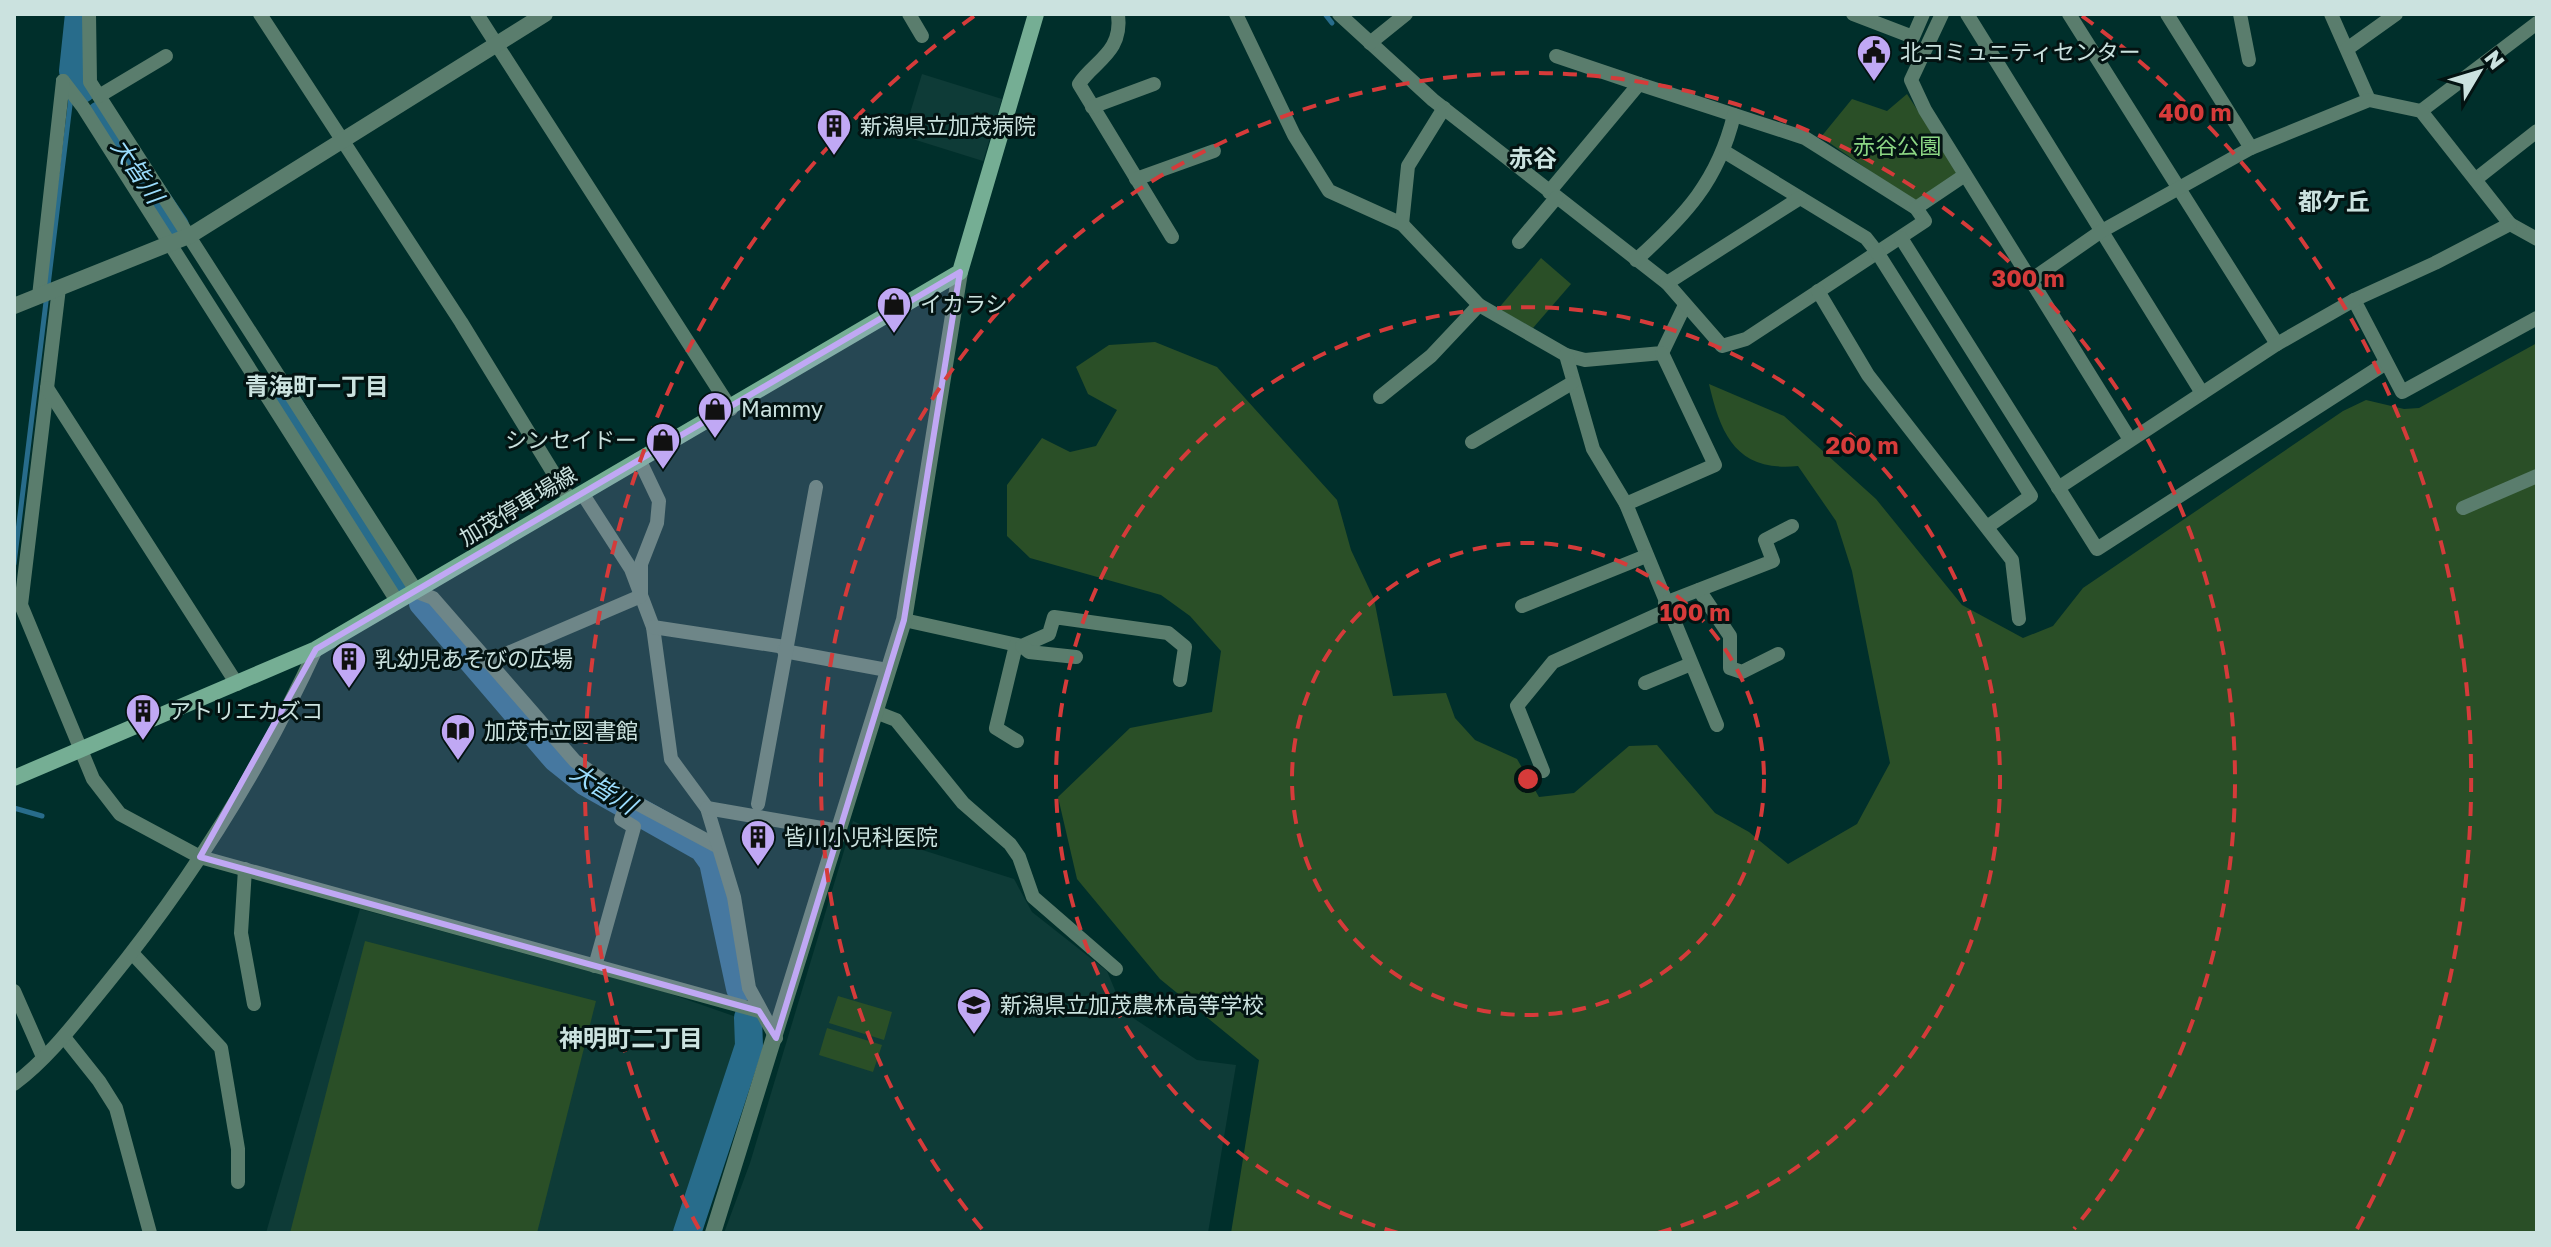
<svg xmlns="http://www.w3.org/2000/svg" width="2551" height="1247" viewBox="0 0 2551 1247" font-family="'Golos Text','Noto Sans JP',sans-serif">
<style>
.built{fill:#0e3b37}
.green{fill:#2a4f27}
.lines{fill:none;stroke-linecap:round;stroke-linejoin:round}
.stream{stroke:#286c8b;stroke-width:5}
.river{stroke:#286c8b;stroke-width:28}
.minor{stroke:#5a7d6d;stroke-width:14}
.tertiary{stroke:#5a7d6d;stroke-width:16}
.secondary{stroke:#75ae94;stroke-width:16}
.marked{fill:#c0a8f4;fill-opacity:0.2;stroke:#c0a8f4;stroke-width:6;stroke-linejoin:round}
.ring{fill:none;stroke:#d53b3a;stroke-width:4;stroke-dasharray:14 10}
.labels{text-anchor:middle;stroke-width:6;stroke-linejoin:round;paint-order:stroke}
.poi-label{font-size:22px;fill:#cbe2df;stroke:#031312;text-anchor:start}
.park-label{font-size:22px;fill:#8cd684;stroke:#031312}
.street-label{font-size:22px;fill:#cbe2df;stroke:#031312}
.neighbourhood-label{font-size:24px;font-weight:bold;fill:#cbe2df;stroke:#031312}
.water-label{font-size:24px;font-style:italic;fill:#9bdcfd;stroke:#031312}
.centre{fill:#d53b3a;stroke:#031312;stroke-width:4}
.ring-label{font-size:24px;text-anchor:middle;font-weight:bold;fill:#d53b3a;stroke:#031312;stroke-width:6;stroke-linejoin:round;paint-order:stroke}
</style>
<rect width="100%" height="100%" fill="#002f2b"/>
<g class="built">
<path d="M922,74L1002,99L983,161L903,136Z"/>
<path d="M853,821L913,847L1014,879L1032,912L1107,971L1124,1012L1197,1060L1236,1065L1208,1233H724L750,1163Z"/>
<path d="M360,909L665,992L745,1020L678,1233H266Z"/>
</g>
<g class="green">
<path d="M1907,94L1959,174L1916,203L1821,137L1852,99L1887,111Z"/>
<path d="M1541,258L1571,284L1533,328L1498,309Z"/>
<path d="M1155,342L1217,367L1337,500L1351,550L1374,599L1393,696L1446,693L1455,718L1475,740L1517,759L1539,797L1574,793L1629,746L1657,745L1715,813L1749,832L1788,864L1857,824L1890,763L1852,571L1836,521L1798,466C1737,472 1721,436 1709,384L1784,416L1876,499L1962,605L2023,638L2053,626L2083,588L2343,411L2366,400L2404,409L2419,408L2537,343V1233H1231L1259,1060L1160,979L1077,879L1058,797L1130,728L1212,712L1221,651L1190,616L1161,595L1030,558L1007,536V485L1042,438L1070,452L1096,446L1117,410L1088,394L1076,367L1109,345Z"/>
<path d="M365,941L596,1001L537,1233H290Z"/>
<path d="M838,996L892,1012L884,1040L829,1023Z"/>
<path d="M827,1028L882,1045L873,1072L819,1055Z"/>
</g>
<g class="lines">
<g class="stream">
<path d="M1325,14L1332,23"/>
<path d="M72,87L73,71"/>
<path d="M14,564L71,97"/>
<path d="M14,808L42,816"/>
</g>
<g class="river">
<path d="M79,14L73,71L82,89"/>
<path d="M100,115L175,226"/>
<path d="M282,394L400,583"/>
<path d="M423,603L556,758L586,782L703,848L713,862L740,988"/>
<path d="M687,1233L749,1046L748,1018"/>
</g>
<g class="minor">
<path d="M89,14L90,82L417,592L433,598L575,761L629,799L715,845"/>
<path d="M260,14L461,322L570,500"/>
<path d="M477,14L731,409"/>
<path d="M909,14L922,36"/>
<path d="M1118,14C1123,53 1094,61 1079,84L1172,237"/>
<path d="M1236,14L1294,135L1329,191L1402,224L1479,305L1566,355L1585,360L1662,353L1685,305"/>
<path d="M1339,14L1433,100L1667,283L1722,346L1746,339L1925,221L1916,208L1805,138L1639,84L1549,192"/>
<path d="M1853,14L1913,37L1923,14"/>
<path d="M1942,14L1911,80L1925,110L2129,438"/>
<path d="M1967,14L2202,393"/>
<path d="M2069,14L2277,344"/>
<path d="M2167,14L2251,148"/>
<path d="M2240,14L2249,60"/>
<path d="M2331,14L2369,100"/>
<path d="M1370,43L1406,14"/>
<path d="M2347,49L2396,14"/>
<path d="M1556,56L1639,84"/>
<path d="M63,81L83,107L397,601"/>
<path d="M99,96L166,56"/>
<path d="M1092,107L1154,84"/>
<path d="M2421,111L2537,23"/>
<path d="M1725,152L1866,238L1877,252L2031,496L1987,527"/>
<path d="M1136,179L1214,151"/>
<path d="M2476,179L2537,131"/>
<path d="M1916,208L1965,175"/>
<path d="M1402,224L1408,166L1444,108"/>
<path d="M1901,238L2097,549L2386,363"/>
<path d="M1519,242L1556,198"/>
<path d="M1636,260C1685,216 1718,181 1734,115"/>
<path d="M2031,280L2100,232L2251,148L2369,100L2421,111L2510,224L2537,239"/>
<path d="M1667,283L1800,198"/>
<path d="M59,288L21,605L93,779L120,814L200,857L759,1011"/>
<path d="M1818,291L1868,375L2012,560L2019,619"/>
<path d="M39,296L63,81"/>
<path d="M2354,300L2402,392L2537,318"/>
<path d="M1566,355L1593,449L1626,504L1717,725"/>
<path d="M47,388L237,684"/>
<path d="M1380,397L1431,356L1479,305"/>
<path d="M1472,442L1572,383"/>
<path d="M2058,488L2277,344L2354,300L2435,263L2510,224"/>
<path d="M582,493L631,569L653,627L671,759L707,808L734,897L749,988L776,1038"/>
<path d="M1626,504L1715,465L1662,353"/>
<path d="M2463,508L2537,476"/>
<path d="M1699,590L1730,636V668L1742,672L1778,654"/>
<path d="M1665,603L1773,561L1765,540L1792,526"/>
<path d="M1522,606L1646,556"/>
<path d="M904,620L1022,646L1049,634L1054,617L1168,633L1185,647L1180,680"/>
<path d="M653,627L785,647"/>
<path d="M1016,645L996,728L1017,741"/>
<path d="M1022,646L1029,652L1076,657"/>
<path d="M784,651L887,670"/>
<path d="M487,662L641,596V564L657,523L659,501L639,459"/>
<path d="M1645,683L1691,664"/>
<path d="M878,713L896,720L963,803L1010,844L1019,857L1033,897L1116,969"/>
<path d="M1543,771L1517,706L1553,662L1668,610"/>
<path d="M758,804L816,487"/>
<path d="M707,808L839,831"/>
<path d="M245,869L241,933L254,1004"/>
<path d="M132,953L221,1048L238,1149V1182"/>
<path d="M595,966L634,827L621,819L629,799"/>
<path d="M14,991L43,1057"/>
<path d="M64,1037L99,1081L116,1108L150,1233"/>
<path d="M14,1084C50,1057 77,1020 105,986C189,883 261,769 316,649"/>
</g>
<g class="tertiary">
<path d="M14,306L191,235L545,14"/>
<path d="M713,1233L904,620L960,272"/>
</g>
<path class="secondary" d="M14,778L316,649L960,272L1036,14"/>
</g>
<path class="marked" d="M960,272L904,620L776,1038L759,1011L200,857L316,649Z"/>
<g class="ring">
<circle cx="1528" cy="779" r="236"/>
<path d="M1398 1233A472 472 0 1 1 1658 1233"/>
<path d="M982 1229A707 707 0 1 1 2074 1229"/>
<path d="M699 1229A943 943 0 0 1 974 16M2082 16A943 943 0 0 1 2357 1229"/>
</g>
<defs>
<g id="civic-pin" transform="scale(1.8)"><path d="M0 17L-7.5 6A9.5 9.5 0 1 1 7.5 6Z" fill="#c0a8f4" stroke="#031312"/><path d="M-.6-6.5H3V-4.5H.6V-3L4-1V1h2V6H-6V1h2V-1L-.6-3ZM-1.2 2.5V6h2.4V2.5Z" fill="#111"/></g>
<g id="building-pin" transform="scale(1.8)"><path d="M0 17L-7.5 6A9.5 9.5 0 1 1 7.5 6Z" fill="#c0a8f4" stroke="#031312"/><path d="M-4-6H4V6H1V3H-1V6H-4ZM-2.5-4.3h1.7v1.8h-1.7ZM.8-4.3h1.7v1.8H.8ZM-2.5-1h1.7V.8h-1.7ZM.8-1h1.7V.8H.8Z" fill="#111"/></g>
<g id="shop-pin" transform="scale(1.8)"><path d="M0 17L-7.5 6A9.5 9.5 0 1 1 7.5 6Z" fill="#c0a8f4" stroke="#031312"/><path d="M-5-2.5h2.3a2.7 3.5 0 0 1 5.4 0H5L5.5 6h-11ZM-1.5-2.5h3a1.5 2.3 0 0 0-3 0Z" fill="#111"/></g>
<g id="library-pin" transform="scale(1.8)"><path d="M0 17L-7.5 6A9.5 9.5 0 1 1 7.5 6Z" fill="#c0a8f4" stroke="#031312"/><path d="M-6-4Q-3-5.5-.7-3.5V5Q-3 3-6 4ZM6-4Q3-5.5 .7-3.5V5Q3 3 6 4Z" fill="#111"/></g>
<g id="school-pin" transform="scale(1.8)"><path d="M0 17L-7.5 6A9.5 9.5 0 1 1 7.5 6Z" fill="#c0a8f4" stroke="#031312"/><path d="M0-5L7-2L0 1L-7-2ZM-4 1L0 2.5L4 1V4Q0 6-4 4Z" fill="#111"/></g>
</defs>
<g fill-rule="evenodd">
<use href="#civic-pin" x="1874" y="52"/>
<use href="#building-pin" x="834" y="126"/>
<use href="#shop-pin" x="894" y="304"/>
<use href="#shop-pin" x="715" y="409"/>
<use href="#shop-pin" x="663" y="440"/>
<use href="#building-pin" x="349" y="659"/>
<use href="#building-pin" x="143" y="711"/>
<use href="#library-pin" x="458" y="731"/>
<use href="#building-pin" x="758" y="837"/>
<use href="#school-pin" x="974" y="1005"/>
</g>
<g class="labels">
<g class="poi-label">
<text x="1900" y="60">北コミュニティセンター</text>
<text x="860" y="134">新潟県立加茂病院</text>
<text x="920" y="312">イカラシ</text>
<text x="741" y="417">Mammy</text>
<text x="637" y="448" text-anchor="end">シンセイドー</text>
<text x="375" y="667">乳幼児あそびの広場</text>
<text x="169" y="719">アトリエカズコ</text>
<text x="484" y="739">加茂市立図書館</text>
<text x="784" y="845">皆川小児科医院</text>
<text x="1000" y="1013">新潟県立加茂農林高等学校</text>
</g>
<g class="park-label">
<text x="1897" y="154">赤谷公園</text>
</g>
<g class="street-label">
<text transform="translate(518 506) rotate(-31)" y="8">加茂停車場線</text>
</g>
<g class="neighbourhood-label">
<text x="1533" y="167">赤谷</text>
<text x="2334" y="210">都ケ丘</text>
<text x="317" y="395">青海町一丁目</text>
<text x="631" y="1047">神明町二丁目</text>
</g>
<g class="water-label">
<text transform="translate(137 171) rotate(56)" y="8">大皆川</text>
<text transform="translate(603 789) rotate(32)" y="8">大皆川</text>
</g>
</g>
<circle cx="1528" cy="779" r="12" class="centre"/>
<g class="ring-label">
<text x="2195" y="121">400 m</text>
<text x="2028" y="287">300 m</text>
<text x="1862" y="454">200 m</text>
<text x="1695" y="621">100 m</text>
</g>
<rect width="2551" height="1247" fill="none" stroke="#cbe2df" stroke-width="32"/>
<g transform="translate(2479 72) rotate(52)" stroke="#031312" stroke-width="6" paint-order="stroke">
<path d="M0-6L14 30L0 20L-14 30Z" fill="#cbe2df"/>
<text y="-12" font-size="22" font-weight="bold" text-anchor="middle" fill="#cbe2df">N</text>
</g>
</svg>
